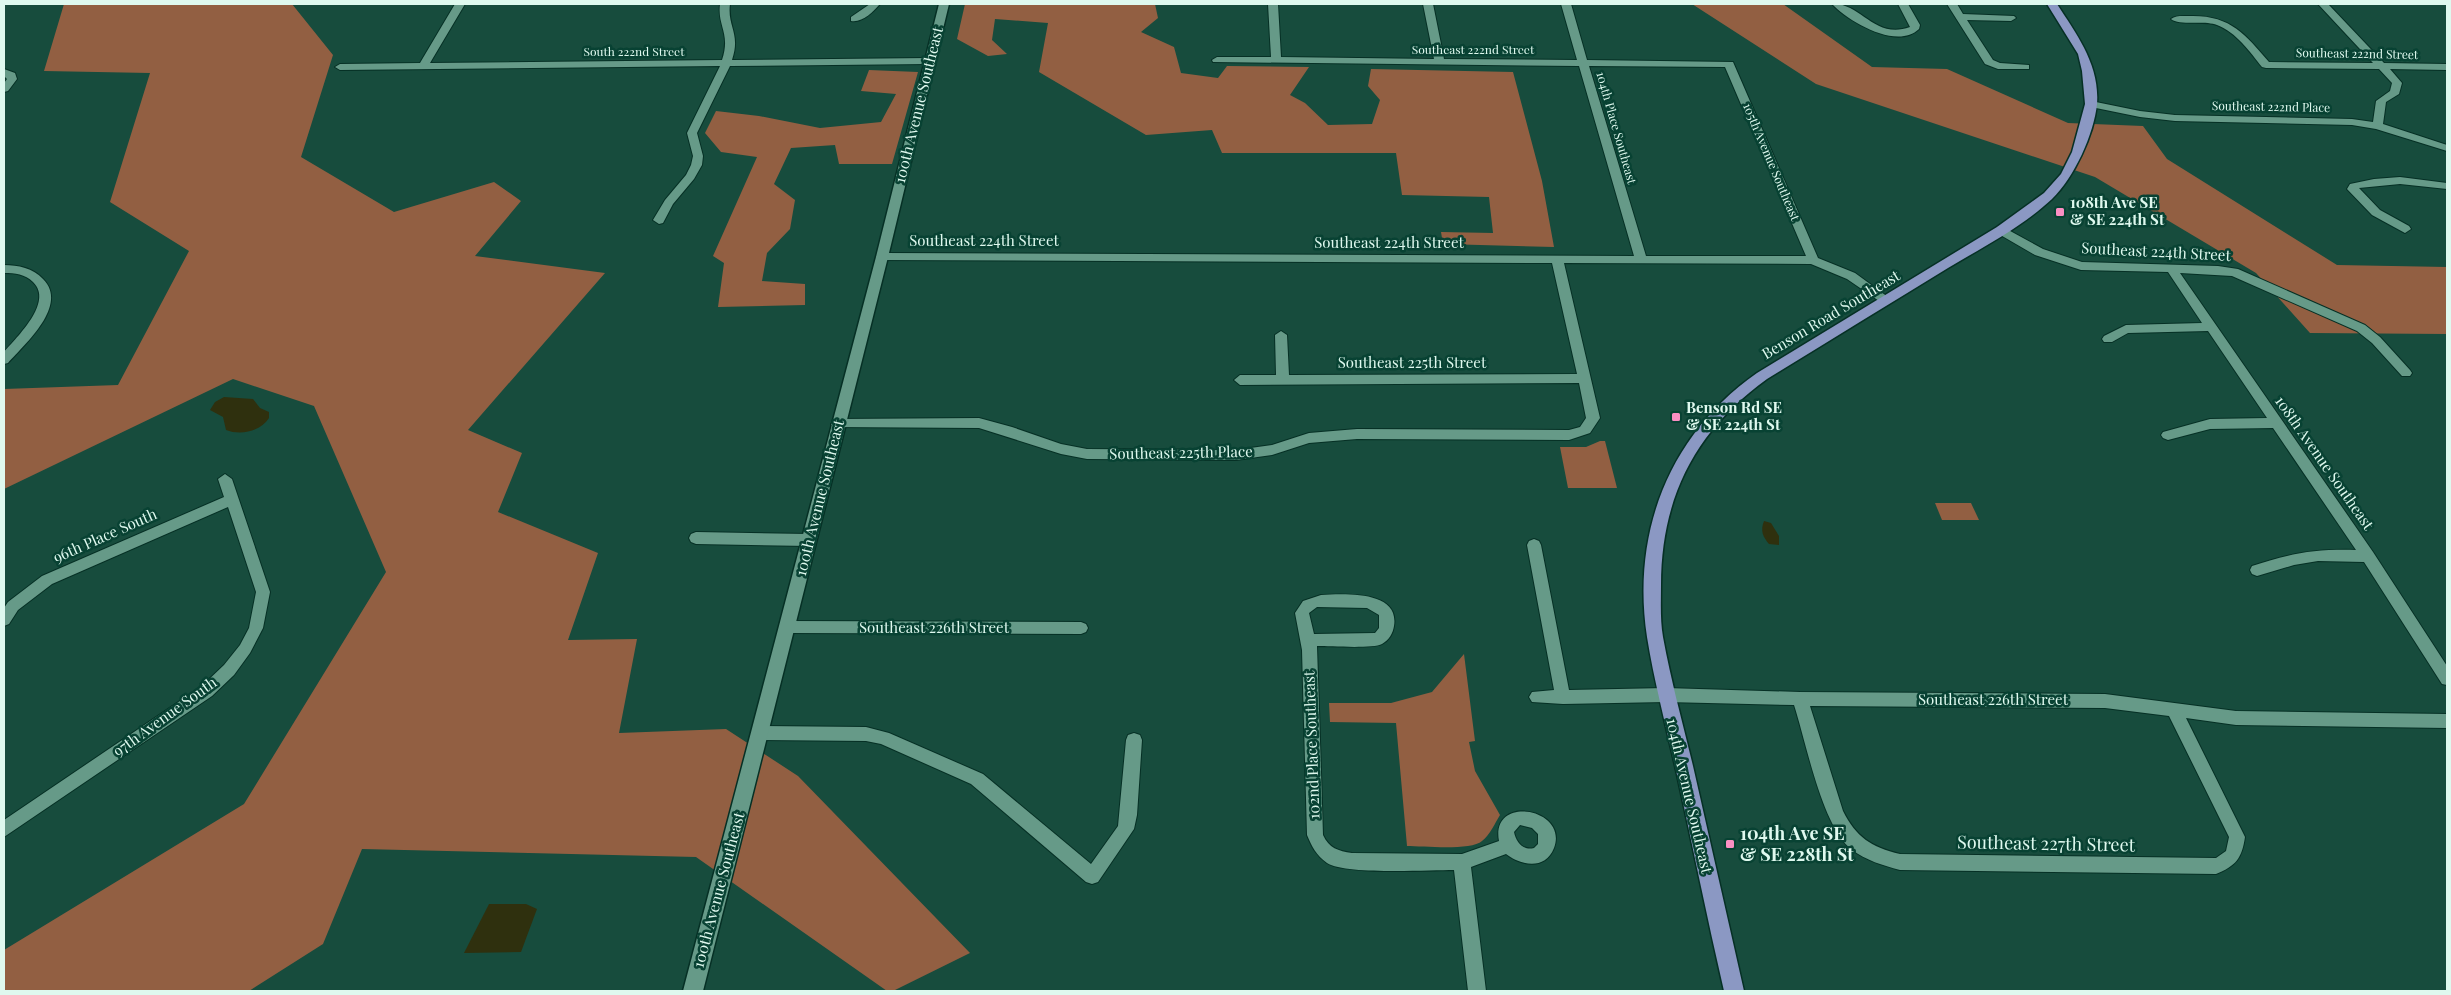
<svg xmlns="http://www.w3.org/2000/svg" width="2451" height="995" viewBox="0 0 2451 995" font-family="'Playfair Display',serif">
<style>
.green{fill:#925f42}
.water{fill:#2f300e}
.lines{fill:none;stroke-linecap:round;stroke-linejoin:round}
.street-casing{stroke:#063025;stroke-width:2}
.secondary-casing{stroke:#063025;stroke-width:3}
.primary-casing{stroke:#063025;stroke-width:3}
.street{fill:#669a88;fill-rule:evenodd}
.secondary{fill:#669a88;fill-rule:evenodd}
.primary{fill:#8b98c3;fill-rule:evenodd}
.poi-dot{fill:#fb8fc3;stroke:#084233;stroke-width:2}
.labels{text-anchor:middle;stroke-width:5;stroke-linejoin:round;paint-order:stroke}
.far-street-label{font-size:12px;fill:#dff9ef;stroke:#084233}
.street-label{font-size:15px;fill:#dff9ef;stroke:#084233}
.poi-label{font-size:15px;font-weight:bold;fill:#dff9ef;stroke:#084233;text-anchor:start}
.near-poi-label{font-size:18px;font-weight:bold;fill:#dff9ef;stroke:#084233;text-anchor:start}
.near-street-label{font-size:18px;fill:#dff9ef;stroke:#084233}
</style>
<rect width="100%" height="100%" fill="#174c3d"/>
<g class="green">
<path d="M64,4H292L333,55L301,157L394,212L494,182L521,201L475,256L605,273L468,430L522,453L498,512L598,553L568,640L637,639L619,733L726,729L798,776L970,953L893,991H887L696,857L362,849L323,944L249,991H4V950L244,804L386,572L314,406L233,379L4,489V389L118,385L189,251L110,202L150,73L44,71Z"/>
<path d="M965,4H1155L1158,18L1141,32L1174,47L1181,73L1218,78L1227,66L1309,67L1290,95L1305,103L1328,125L1372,124L1380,100L1368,86L1371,69L1513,72L1542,181L1554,247L1443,244L1441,232L1493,233L1489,197L1402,195L1396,153H1222L1212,130L1146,135L1039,72L1048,23L995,19L992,40L1007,54L988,56L957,39Z"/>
<path d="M1692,4H1783L1872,67L1947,69L2068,123L2143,126L2167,159L2337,265L2447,267V334L2310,333L2256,273L2095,177L1816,84Z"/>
<path d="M869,70L918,72L892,164H839L835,145L791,148L774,184L795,200L790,229L767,253L762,281L805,284V305L718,307L724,263L713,256L757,157L721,152L705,133L716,111L759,116L820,128L881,122L896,94L861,91Z"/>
<path d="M1600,441H1605L1617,488H1568L1560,447H1586Z"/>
<path d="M1935,503H1971L1979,520H1942Z"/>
<path d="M1464,654L1475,741L1469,742L1475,771L1500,815C1495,823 1490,835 1482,841C1471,851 1423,846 1407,846L1396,723L1330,722L1329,703H1391L1432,692Z"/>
</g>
<g class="water">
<path d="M224,397L253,399L260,408L269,412V418C261,431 241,436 226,430L223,417L210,410L215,402Z"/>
<path d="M1764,521L1771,523L1779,536V545L1769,544C1763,537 1760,531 1764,521Z"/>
<path d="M489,904H526L537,909L521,952L464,953Z"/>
</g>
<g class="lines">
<g class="street-casing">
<g id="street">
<path d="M455,4H465L430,63L722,60C731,33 717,26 720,4H730C727,27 741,33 732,60L928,58L933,61L928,64L730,66L697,133L703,156L702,165L694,179L673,204L663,223L659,224L653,220L665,200L686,175L691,165L693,156L687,133L720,66L340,70L335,67L340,64L420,63Z"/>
<path d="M870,4H880C873,12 862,23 851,21V17Z"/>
<path d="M1268,4H1278L1281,57L1434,59L1423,4H1433L1444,59L1577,60L1561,4H1571L1587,60L1733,62L1818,258L1855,273L1892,300L1890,303H1882L1847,279L1811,264L1564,263L1600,418L1590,433L1569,440L1357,439L1309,443L1272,455L1236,460L1087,459L1061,454L979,428L833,427L831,424L838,419L979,418L1012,427L1061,444L1087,449L1236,450L1272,445L1309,433L1357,429L1569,430L1580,427L1586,418L1579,383L1240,385L1234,380L1240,375H1276L1275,335L1281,331L1287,335L1289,375L1577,374L1552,263L878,260L876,257L882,253L1634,256L1579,66L1213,62L1212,60L1217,57H1271ZM1589,66L1725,67L1806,256H1646Z"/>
<path d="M1832,4C1861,2 1874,40 1910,27L1898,4H1908L1920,25L1919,29C1897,50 1849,22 1832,4Z"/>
<path d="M1947,4H1957L1963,14L2014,16L2016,18L2011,21L1967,20L1993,60L2000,63L2029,65V69H1998L1985,64Z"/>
<path d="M2318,4H2328L2384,63L2447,64V70L2390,69L2402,83L2399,94L2386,102L2383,124L2447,145V151L2376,129L2352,125L2175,121L2140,117L2091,107L2086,104L2091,101L2140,111L2175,115L2352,119L2373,122L2376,101L2390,91L2392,83L2379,69L2266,68L2262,67C2250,52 2236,32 2217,25C2205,20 2179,26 2171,19C2176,15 2183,16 2190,16C2230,15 2245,34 2269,62L2373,63Z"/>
<path d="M4,69L15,73L17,79L8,91L4,92V83L7,79L4,76Z"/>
<path d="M2400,177L2447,183V189L2400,184L2359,188L2380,210L2409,226L2411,229L2405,233L2372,215L2347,189L2350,184L2374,179Z"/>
<path d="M2001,226L2043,249L2082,262L2218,266L2238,269L2365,325L2380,337L2410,370L2412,373L2410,376H2402L2372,343L2357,331L2232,276L2180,273L2373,552L2447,666V685L2442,684L2364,562L2318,561L2294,565L2257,576L2252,574L2250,570L2252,566C2291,553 2315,549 2356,550L2273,428L2210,429L2168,440L2163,438L2161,435L2163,432L2210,419L2267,418L2208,331L2128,333L2112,342H2104L2102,339L2104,336L2126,325L2202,323L2168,272L2081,270L2035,255L1997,233V227Z"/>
<path d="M4,265C18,265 33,268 43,279C69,305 26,343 8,363L4,364V352C17,337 54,302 33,282C25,274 15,273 4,273Z"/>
<path d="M225,474L232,479L270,592L263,628L250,653L234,675L212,696L4,837V820L202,686L224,665L240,645L249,628L256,592L228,507L52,584L18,610L9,624L4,626V608L8,602L42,576L224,497L218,479Z"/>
<path d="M696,532L809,534L814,536L816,540L814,544L809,546L696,544L691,542L689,538L691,534Z"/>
<path d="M1534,539L1539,541L1541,545L1569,690L1666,688L1800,692L2105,694L2236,711L2447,714V728L2236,725L2186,718L2245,837C2242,858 2236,866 2216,874L1900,870C1882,865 1867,861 1851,849C1822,826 1806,742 1794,705L1666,702L1563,704L1532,702L1529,697L1532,692L1554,690L1527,545L1529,541ZM1810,706L2105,708L2169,716L2229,837L2226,851L2216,858L1900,854C1871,847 1856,837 1843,811Z"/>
<path d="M1321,595C1343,594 1400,590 1394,626C1393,633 1389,640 1382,644C1373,649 1329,646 1317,646L1323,835C1329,848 1338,851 1352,853L1462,854L1499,841C1490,794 1569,808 1554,848C1545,871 1520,865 1506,854L1471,867L1486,991H1468L1454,870C1428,870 1346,875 1327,863C1316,855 1312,847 1307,835L1302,650L1295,613L1303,601ZM1317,607L1367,608L1379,615V628L1375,633L1314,634L1309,613ZM1520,825L1532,828L1538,834V844L1534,848C1523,851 1516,842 1514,832Z"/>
<path d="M787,621L1081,622L1086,624L1088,628L1086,632L1081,634L787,633L782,631L780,627L782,623Z"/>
<path d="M760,726L866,727L889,733L983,774L1091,864L1118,826L1126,740L1128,735L1134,733L1140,735L1142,740L1137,815L1134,829L1098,882L1092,884L1086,882L971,784L881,744L866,741L760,740L754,738L752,733L754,728Z"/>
</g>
</g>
<g class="secondary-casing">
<path id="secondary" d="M939,4H949L888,257L703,991H683L876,257Z"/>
</g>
<g class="primary-casing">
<path id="primary" d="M2047,4H2057C2077,35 2100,65 2097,104C2094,134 2074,178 2052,199C2022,227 1983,247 1948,268C1888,305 1827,342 1767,379C1696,430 1661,497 1661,585C1661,602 1660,620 1663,637C1671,681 1683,724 1693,766C1710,841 1727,916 1744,991H1724C1707,918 1692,843 1676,770C1666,726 1654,681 1647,637C1631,531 1670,434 1757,373L1997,227L2044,193L2061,174L2072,152L2085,104L2082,71L2078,54Z"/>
</g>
<use href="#street" class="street"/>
<use href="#secondary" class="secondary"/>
<use href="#primary" class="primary"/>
</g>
<g class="poi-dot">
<rect x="2055" y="207" width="10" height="10" rx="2.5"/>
<rect x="1671" y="412" width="10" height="10" rx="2.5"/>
<rect x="1725" y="839" width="10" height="10" rx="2.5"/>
</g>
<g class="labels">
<g class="far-street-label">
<text x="1473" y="54">Southeast 222nd Street</text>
<text x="634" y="56">South 222nd Street</text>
<text transform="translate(2357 54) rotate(1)" y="4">Southeast 222nd Street</text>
<text transform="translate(2271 107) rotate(1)" y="4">Southeast 222nd Place</text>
<text transform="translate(1616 128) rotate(74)" y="4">104th Place Southeast</text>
<text transform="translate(1771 162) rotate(67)" y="4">105th Avenue Southeast</text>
</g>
<g class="street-label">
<text transform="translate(919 105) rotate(-76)" y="5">100th Avenue Southeast</text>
<text x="984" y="246">Southeast 224th Street</text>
<text x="1389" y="248">Southeast 224th Street</text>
<text transform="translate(2156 252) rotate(3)" y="5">Southeast 224th Street</text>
<text transform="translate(1831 315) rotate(-31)" y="5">Benson Road Southeast</text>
<text x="1412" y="368">Southeast 225th Street</text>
<text transform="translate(1181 453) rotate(-1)" y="5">Southeast 225th Place</text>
<text transform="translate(2324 463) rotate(55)" y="5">108th Avenue Southeast</text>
<text transform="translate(820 498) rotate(-76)" y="5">100th Avenue Southeast</text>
<text transform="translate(105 536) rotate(-24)" y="5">96th Place South</text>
<text x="934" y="633">Southeast 226th Street</text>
<text x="1993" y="705">Southeast 226th Street</text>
<text transform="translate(165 717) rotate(-36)" y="5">97th Avenue South</text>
<text transform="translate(1312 745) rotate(-92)" y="5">102nd Place Southeast</text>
<text transform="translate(1689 796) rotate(77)" y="5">104th Avenue Southeast</text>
<text transform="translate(719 890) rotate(-75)" y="5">100th Avenue Southeast</text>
</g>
<g class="poi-label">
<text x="2070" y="208">108th Ave SE<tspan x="2070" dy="17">&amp; SE 224th St</tspan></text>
<text x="1686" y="413">Benson Rd SE<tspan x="1686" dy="17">&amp; SE 224th St</tspan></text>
</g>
<g class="near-poi-label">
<text x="1740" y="840">104th Ave SE<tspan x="1740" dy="21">&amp; SE 228th St</tspan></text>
</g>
<g class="near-street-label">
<text transform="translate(2046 844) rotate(1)" y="6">Southeast 227th Street</text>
</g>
</g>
<rect width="2451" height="995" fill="none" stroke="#dff9ef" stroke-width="10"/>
</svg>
